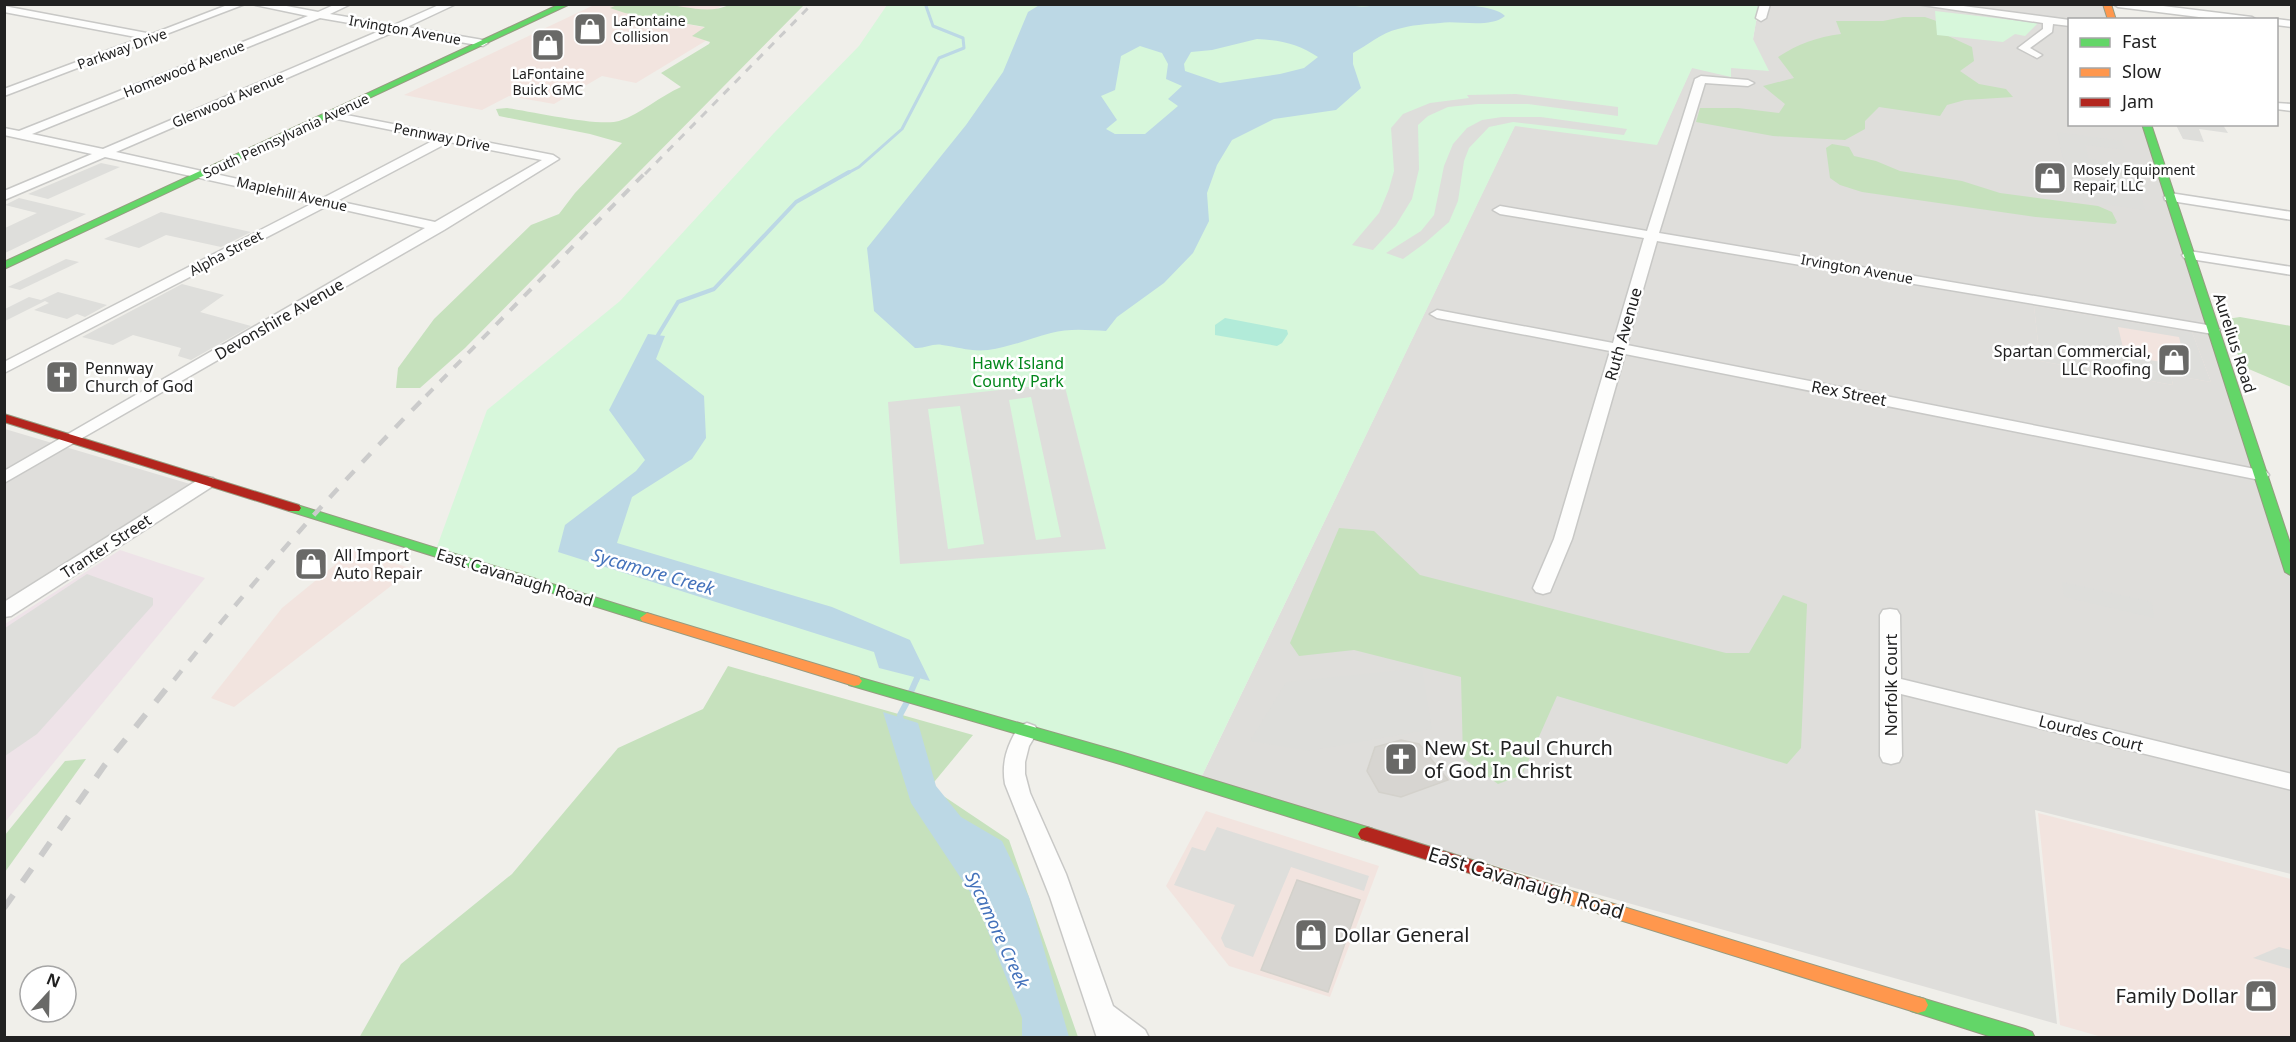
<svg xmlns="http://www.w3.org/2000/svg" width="2296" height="1042" viewBox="0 0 2296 1042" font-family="'Noto Sans',sans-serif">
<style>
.residential{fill:#dfdedb}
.commercial{fill:#f2e4df}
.industrial{fill:#eee3e8}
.forest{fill:#c6e1bd}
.park{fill:#d7f7db}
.pitch{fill:#b2ebd9}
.parking{fill:#dededb;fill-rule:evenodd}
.water{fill:#bcd8e5;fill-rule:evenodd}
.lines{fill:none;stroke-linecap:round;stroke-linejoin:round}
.stream-far3{stroke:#bcd8e5;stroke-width:3}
.stream-far2{stroke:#bcd8e5;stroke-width:4}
.stream-far1{stroke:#bcd8e5;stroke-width:4.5}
.stream{stroke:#bcd8e5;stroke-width:6}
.building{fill:#d7d5d1;stroke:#d3d1cb;stroke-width:1.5}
.street-casing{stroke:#c8c8c6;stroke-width:3}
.fast-casing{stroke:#969b80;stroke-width:2}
.slow-casing{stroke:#969b80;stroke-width:2}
.jam-casing{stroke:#969b80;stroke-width:2}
.street{fill:#fdfdfc;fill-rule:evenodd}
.fast{fill:#63d668;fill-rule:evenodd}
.slow{fill:#ff974d;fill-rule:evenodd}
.jam{fill:#b3261e;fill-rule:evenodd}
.rail-far3{stroke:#cbcbcb;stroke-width:3;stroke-dasharray:8 8;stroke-linecap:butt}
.rail-far2{stroke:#cbcbcb;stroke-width:4;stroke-dasharray:10 10;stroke-linecap:butt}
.rail-far1{stroke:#cbcbcb;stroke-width:4.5;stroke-dasharray:12 12;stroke-linecap:butt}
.rail{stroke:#cbcbcb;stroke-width:6;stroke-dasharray:16 16;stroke-linecap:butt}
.labels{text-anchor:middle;stroke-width:5;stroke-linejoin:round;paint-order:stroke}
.far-poi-label{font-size:14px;fill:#212121;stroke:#fff;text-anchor:start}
.far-street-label{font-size:14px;fill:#212121;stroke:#fff}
.street-label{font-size:16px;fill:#212121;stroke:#fff}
.poi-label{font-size:16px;fill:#212121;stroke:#fff;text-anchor:start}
.park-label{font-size:16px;fill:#03871c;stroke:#fff}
.water-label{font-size:18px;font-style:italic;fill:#4472bb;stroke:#fff}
.near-poi-label{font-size:20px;fill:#212121;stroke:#fff;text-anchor:start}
.near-street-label{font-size:20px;fill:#212121;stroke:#fff}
</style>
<rect width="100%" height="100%" fill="#f0efea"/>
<g class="residential">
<path d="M1765,5H2107L2112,19L2070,20V124L2146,125L2291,572V874L2035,810L2057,1024L1199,782L1515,125L1657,144L1692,67L1731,76V68L1753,39L1756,21L1761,17Z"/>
<path d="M5,429L190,484L5,602Z"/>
</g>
<g class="commercial">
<path d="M594,5H724L687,24L722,31L636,83L602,76L554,104L509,96L482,110L404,95Z"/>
<path d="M2034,306L2192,332L2211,382L2171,375L2173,385L2040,361Z"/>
<path d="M353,550L413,569L234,707L211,698L282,608Z"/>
<path d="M1206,811L1379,866L1330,997L1229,966L1166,886Z"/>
<path d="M2038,813L2291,879V1037H2102L2060,1025Z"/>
</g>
<path class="industrial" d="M120,550L205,578L5,822V624Z"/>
<g class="forest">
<path d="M617,5C631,4 646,4 660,4C682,5 708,15 729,5H804L465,348L420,388H396L398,368L434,319L531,225L559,214L575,193L622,143L590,134L499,116L496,109L507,108C530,111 600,127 619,121C641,114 660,96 681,87L661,73L709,44L710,42L692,36L705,27L625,13L610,8Z"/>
<path d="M1903,17H1925L1945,24L1946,35L1972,47L1974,61L1960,71L1979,84L2006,89L2013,97L1965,100L1947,105L1940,116L1879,107L1865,121V129L1845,140L1773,136L1696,122L1700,108H1738L1779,113L1785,104L1763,86L1794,78L1778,57C1798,44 1817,37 1841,34L1836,21H1883Z"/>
<path d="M1832,144L1849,147L1854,156L1876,161L1900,171L1962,181L2000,193L2098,206L2112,212L2117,222L2115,224L2036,217L1862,192L1840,185L1830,178L1826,148Z"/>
<path d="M2240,317L2291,326V387L2244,367L2221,320Z"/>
<path d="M1339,528L1374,531L1420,575L1726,653H1749L1783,595L1807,604L1801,748L1787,764L1557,696L1522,775L1498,784L1463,758L1461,677L1354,650L1299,656L1290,643Z"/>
<path d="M728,666L973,735L930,787L1009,840L1078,1037L359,1038L401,964L512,874L618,748L703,709Z"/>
<path d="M86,759L5,872V835L65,761Z"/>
</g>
<g class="park">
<path d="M887,5H1759L1753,39L1769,71L1731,68V77L1692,68L1657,145L1515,126L1199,782L435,552L487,410L620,301L774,133L859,46Z"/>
<path d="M1935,11L2038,23L2025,36L2015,34L2003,42L1937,35Z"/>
</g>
<path class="pitch" d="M1225,318L1287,330L1288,334L1282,343L1277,346L1215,335V325Z"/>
<g class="parking">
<path d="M1516,94L1618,107V116L1528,104H1478L1448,107L1428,116L1418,125L1419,169L1412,199L1396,225L1373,250L1352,245L1379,213L1389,189L1394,171L1391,128L1403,114L1430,103L1469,98L1467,95Z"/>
<path d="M1502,117H1541L1627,129L1624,135L1513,122L1489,127L1469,148L1464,161L1458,201L1449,222L1425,243L1403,259L1386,253L1421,231L1434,215L1444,166L1453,144L1467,128L1482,120Z"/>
<path d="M2176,125H2223L2228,133L2199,129L2204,142L2183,139Z"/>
<path d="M2057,132L2122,141L2125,150L2085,145L2089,159L2131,165L2145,210L2073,200Z"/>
<path d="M101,163L120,167L48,199L28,194Z"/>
<path d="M19,198L86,214L5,253V228L37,213L5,205Z"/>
<path d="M161,212L251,232L221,247L166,235L139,248L104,239Z"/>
<path d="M66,259L79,262L20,290L8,287Z"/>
<path d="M182,284L224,295L200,312L251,326L191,360L178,356L181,348L133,335L113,345L82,337Z"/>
<path d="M58,292L107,305L85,317L77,314L67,319L34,310L49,303L45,301L5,321V309L29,297L41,300Z"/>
<path d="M2034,306L2192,332L2211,382L2171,375L2173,385L2040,361ZM2118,327L2179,337L2186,366L2125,356Z"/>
<path d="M1064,383L1106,549L900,564L888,402ZM1031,397L1061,537H1060L1036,540L1009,400ZM960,406L984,544L948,549L928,409Z"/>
<path d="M87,574L153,598V605L37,734L5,756V628Z"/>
<path d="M2062,582L2152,602L2154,618L2064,597Z"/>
<path d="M1422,668L1432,729L1309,751L1250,741L1286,682Z"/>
<path d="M1217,827L1369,876L1364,891L1291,867L1253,957L1225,947L1221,938L1235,905L1174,885L1192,847L1205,851Z"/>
<path d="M2279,947L2291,950V969L2253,958Z"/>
</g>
<g class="water">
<path d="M1348,4C1361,9 1372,5 1385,4C1409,4 1490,0 1505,16C1489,29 1458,20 1440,23C1427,24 1411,25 1398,29C1381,33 1368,45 1353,53V64L1361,88L1336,110L1274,119L1232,140L1217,165L1207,193L1209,221L1193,253L1164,283L1117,317L1106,331C1088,330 1069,328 1051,333C1029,339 1010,347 988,350C971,352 958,347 942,345C933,343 924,349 915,348L874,311L867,248L966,125L1003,72L1028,12L1041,4ZM1257,39C1280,40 1299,44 1318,57L1304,68L1280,74L1220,83L1185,71L1184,64L1191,52L1212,50ZM1140,46L1162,53L1168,64L1166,79L1182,86L1168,99L1178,106L1145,134H1115L1106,129L1117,120L1101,96L1115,90L1121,56Z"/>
<path d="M648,334L665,336L656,359L704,396L706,438L692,459L632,497L617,543L832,607L910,640L930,681L879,668L874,652L558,552L565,525L636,471L645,460L609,410Z"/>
<path d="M883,712L918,723L936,786L961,817L1002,841L1029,897L1069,1037H1022V1018L976,901L911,803Z"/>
</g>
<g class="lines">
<path class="stream-far3" d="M846,174L859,167L902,129L939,58L964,48L963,38L933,26L926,6L928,4"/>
<path class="stream-far2" d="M655,340L678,302L714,289L796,202L849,172"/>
<path class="stream-far1" d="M917,680L919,674"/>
<g class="stream">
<path d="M910,694L917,678"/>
<path d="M901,722L900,715L907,702"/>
</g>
</g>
<g class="building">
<path d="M1401,740L1419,744L1448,780L1401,797L1379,792L1367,771L1375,747Z"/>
<path d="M1297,880L1360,900L1328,992L1261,970Z"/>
</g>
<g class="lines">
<g class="street-casing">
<g id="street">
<path d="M230,4H245L4,96V89L141,38L4,12V6L152,34Z"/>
<path d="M251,4H276L318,12L336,4H351L330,14L394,25L441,4H456L407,27L483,40L488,43L483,46L396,31L116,152L323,198L436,139L327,117V113L331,112L553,155L559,159L444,230L4,483V471L425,228L327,206L4,373V362L313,203L105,157L4,200V191L92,154L4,135V128L19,131L308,16ZM320,18L384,29L103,149L32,134ZM449,142L542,160L435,222L337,201Z"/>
<path d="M1760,4H1770L1766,18L1761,21L1756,18Z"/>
<path d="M1916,4H1948L2070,20V26L2053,24L2052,32L2030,48L2042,55L2037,58L2018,48L2043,29V23Z"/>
<path d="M2113,4H2147L2252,17L2257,20H2223L2118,7Z"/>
<path d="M2276,19L2292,21V27L2276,25V20H2274Z"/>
<path d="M1701,76L1748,80L1754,83L1748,86L1705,83L1659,233L2213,326L2220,330L2213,334L1657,241L1627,345L2260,470L2266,471L2269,475L2266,479L2260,480L1625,354L1572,539L1550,592L1543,594L1536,592L1533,588L1554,539L1610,351L1437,318L1430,314L1437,310L1613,343L1644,238L1500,214L1493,210L1500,206L1647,231L1695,79Z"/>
<path d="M2276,103L2292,104V111L2276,109Z"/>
<path d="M2170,193L2292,212V220L2165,200L2164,197Z"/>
<path d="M2189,251L2292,267V275L2184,258L2182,255Z"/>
<path d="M207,477L213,478L216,482L213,486L11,616L4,617V602L201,478Z"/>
<path d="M1890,609L1897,610L1900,615L1901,679L2292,774V790L1901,694L1902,756L1899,762L1891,764L1883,762L1880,756V615L1883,610Z"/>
<path d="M1027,723L1035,726L1038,731L1029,746L1025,762V774L1030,793L1066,874L1113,1006L1145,1030L1149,1038H1097L1050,897L1005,784C1001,761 1008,744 1019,726Z"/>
</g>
</g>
<g class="fast-casing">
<g id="fast">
<path d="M560,4H570L4,269V262Z"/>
<path d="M2142,124H2151L2292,549V576L2285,572Z"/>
<path d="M294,504L652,615L654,618L652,621H642L289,511L287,508L289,505Z"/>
<path d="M854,676L1121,752L1367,827L1373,829L1376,834L1373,839L1367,841L1120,764L849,685L846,681L849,677Z"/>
<path d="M1918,997L2025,1029L2032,1032L2035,1038H1995L1911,1011L1908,1005L1911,999Z"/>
</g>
</g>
<g class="slow-casing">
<g id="slow">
<path d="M2103,4H2111L2116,20H2108Z"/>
<path d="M647,613L859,677L862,681L859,685L854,686L642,621L640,618Z"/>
<path d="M1555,886L1918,997L1925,999L1928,1005L1925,1011L1918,1013L1549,898L1546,893L1549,888Z"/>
</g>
</g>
<g class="jam-casing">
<g id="jam">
<path d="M4,414L299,505L301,508L299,511H289L4,422Z"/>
<path d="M1367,827L1555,886L1561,888L1564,893L1561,898L1555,900L1361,839L1358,834L1361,829Z"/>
</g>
</g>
<use href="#street" class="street"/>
<use href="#fast" class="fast"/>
<use href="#slow" class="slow"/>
<use href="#jam" class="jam"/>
<path class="rail-far3" d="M645,174L812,4"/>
<path class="rail-far2" d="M426,396L646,172"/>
<path class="rail-far1" d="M174,680C254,580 338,485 428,394"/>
<path class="rail" d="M4,908L104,766L175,678"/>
</g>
<defs>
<g id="shop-square" transform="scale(1.725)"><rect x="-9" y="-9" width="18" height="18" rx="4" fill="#696967" stroke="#fff"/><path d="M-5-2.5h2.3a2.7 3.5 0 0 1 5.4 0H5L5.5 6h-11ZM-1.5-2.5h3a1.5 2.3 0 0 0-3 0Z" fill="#fff"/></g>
<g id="church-square" transform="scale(1.725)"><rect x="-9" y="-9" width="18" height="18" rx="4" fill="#696967" stroke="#fff"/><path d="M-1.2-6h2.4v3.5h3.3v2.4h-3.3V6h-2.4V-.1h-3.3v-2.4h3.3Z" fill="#fff"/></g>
</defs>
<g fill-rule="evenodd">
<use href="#shop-square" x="590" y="29"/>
<use href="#shop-square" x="548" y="45"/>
<use href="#shop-square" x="2050" y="178"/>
<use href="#shop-square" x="2174" y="360"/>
<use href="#church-square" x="62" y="377"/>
<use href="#shop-square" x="311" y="564"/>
<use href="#church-square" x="1401" y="759"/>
<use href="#shop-square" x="1311" y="935"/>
<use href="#shop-square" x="2261" y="996"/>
</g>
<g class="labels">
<g class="far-poi-label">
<text x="613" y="26">LaFontaine<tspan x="613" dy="16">Collision</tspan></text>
<text x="548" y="79" text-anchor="middle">LaFontaine<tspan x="548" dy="16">Buick GMC</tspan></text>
<text x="2073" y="175">Mosely Equipment<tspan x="2073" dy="16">Repair, LLC</tspan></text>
</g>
<g class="far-street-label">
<text transform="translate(405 30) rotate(10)" y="5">Irvington Avenue</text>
<text transform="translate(122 49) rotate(-20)" y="5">Parkway Drive</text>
<text transform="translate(184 69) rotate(-22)" y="5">Homewood Avenue</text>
<text transform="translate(228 100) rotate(-23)" y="5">Glenwood Avenue</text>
<text transform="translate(286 136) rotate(-25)" y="5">South Pennsylvania Avenue</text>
<text transform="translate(442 137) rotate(11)" y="5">Pennway Drive</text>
<text transform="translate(292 194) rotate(13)" y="5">Maplehill Avenue</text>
<text transform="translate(226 253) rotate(-28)" y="5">Alpha Street</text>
<text transform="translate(1857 269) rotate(10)" y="5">Irvington Avenue</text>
</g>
<g class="street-label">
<text transform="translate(279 319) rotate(-30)" y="6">Devonshire Avenue</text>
<text transform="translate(1623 334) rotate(-74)" y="6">Ruth Avenue</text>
<text transform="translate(2235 343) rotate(72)" y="6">Aurelius Road</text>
<text transform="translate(1849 393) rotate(11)" y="6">Rex Street</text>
<text transform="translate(106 546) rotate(-33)" y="6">Tranter Street</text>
<text transform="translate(515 577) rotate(17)" y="6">East Cavanaugh Road</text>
<text transform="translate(1891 685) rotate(-90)" y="6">Norfolk Court</text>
<text transform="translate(2091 733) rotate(14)" y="6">Lourdes Court</text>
</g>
<g class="poi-label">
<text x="2151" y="357" text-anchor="end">Spartan Commercial,<tspan x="2151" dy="18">LLC Roofing</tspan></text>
<text x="85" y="374">Pennway<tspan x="85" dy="18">Church of God</tspan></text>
<text x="334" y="561">All Import<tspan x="334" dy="18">Auto Repair</tspan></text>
</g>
<g class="park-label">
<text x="1018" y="369">Hawk Island<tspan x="1018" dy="18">County Park</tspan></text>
</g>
<g class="water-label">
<text transform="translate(653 572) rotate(16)" y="6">Sycamore Creek</text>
<text transform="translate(997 930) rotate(65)" y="6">Sycamore Creek</text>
</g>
<g class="near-poi-label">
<text x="1424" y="755">New St. Paul Church<tspan x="1424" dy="23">of God In Christ</tspan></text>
<text x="1334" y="942">Dollar General</text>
<text x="2238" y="1003" text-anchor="end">Family Dollar</text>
</g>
<g class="near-street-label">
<text transform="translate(1526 883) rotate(17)" y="7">East Cavanaugh Road</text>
</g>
</g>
<rect width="2296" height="1042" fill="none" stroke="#212121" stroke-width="12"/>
<rect x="2068" y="18" width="210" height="108" fill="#ffffff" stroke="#a6a6a6" stroke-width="1.5"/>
<rect x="2080" y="38" width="30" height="9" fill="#63d668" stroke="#a6a6a6" stroke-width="1.5"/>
<text x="2122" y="48" font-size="18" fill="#212121">Fast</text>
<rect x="2080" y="68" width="30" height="9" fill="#ff974d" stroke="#a6a6a6" stroke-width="1.5"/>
<text x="2122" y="78" font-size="18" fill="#212121">Slow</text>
<rect x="2080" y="98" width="30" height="9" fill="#b3261e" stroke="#a6a6a6" stroke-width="1.5"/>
<text x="2122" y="108" font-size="18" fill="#212121">Jam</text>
<g transform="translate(48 994) rotate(22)"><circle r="28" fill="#ffffff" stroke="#a6a6a6" stroke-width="1.5"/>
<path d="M0-4.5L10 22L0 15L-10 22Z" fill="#696967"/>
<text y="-9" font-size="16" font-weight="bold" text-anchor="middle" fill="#212121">N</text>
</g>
</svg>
